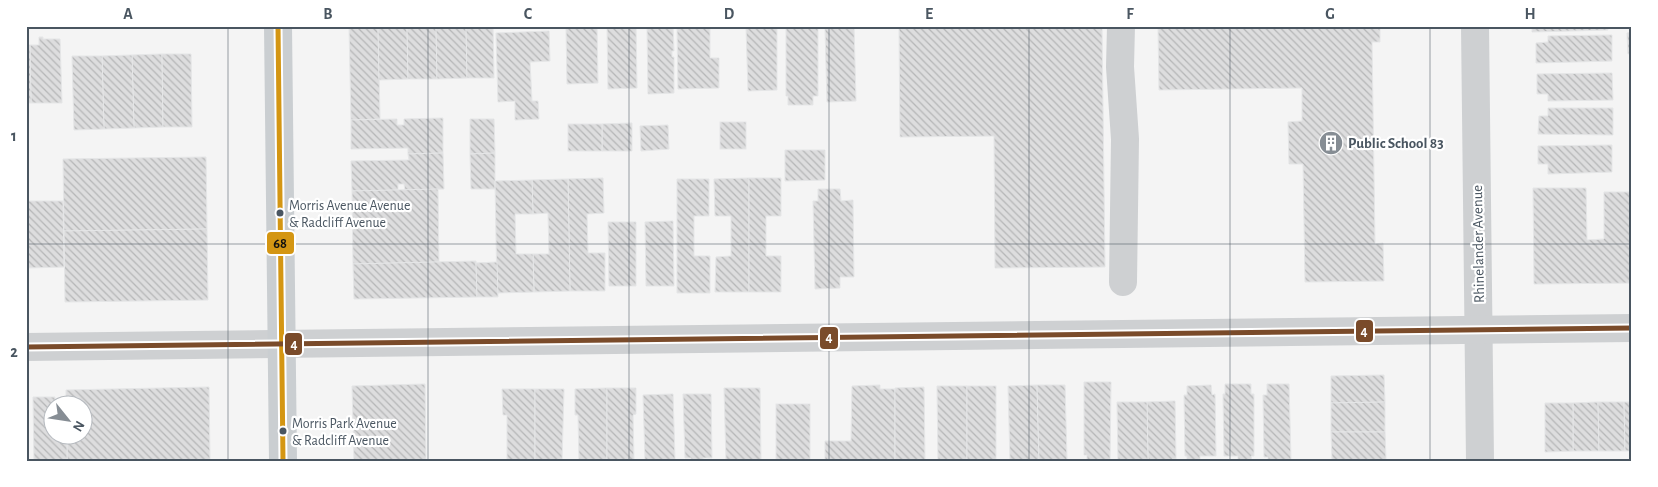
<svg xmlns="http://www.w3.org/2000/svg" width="1658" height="487" viewBox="0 0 1658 487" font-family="'Alegreya Sans',sans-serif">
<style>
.building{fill:url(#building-back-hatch);stroke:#e5e6e7}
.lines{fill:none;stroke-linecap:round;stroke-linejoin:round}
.minor{stroke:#ced0d2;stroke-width:28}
.major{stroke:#caced1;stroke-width:28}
.bus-1-casing{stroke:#fff;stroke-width:9}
.bus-2-casing{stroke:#fff;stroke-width:9}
.bus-1{stroke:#d49613;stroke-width:5}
.bus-2{stroke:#7a4b2a;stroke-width:5}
.grid{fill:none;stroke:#4a5661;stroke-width:1;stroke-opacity:0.55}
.bus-dot{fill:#4a5661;stroke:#fff;stroke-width:2}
.labels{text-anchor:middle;stroke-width:4.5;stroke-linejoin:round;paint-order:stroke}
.bus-label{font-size:14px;fill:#4a5661;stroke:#fff;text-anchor:start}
.poi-label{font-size:15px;font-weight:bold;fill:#4a5661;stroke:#fff;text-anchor:start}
.street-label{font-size:15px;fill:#4a5661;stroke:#fff}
.line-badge{stroke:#fff;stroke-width:2}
.badge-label{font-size:14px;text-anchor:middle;font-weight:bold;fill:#fff}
.pale-badge-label{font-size:14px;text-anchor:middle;font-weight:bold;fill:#111}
.neatline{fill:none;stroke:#4a5661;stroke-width:2}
.grid-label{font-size:16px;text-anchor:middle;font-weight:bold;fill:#4a5661}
</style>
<defs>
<pattern id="building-back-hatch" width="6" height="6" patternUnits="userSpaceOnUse" patternTransform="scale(1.25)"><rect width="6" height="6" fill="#ddddde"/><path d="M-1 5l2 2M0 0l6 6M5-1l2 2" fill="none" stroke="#b5b6b7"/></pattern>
</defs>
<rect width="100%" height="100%" fill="#f4f4f4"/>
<g class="building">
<path d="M349,26H378L380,119L351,120Z"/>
<path d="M378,26H407L408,79L379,80Z"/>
<path d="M407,26H436L437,79H408Z"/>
<path d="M436,26H466L467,78L437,79Z"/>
<path d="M466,26H493L494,78H467Z"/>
<path d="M566,26H597L598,83L567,84Z"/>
<path d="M607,26H636L637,88L608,89Z"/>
<path d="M647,26H673L674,51H672V57H674V93L648,94Z"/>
<path d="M746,26H777V90L748,91Z"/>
<path d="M786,26H818V96H813V105H788V96H786Z"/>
<path d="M982,26H1102L1105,267L995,268L994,136L900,137L899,27Z"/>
<path d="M1158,26H1380V42H1372L1375,244L1383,243L1384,281L1305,282L1303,164H1289L1288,122L1302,121V88L1159,90Z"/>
<path d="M1532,26H1607L1608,30L1532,32Z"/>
<path d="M677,27H710V58H719V88L678,89Z"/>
<path d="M854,27L856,101L827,102L825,28Z"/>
<path d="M549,31L550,61L530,62L532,101H538L539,119L515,120V101L498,102L496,33Z"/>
<path d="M1632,32V53L1628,54L1627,33Z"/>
<path d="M1612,35V61L1536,63V43L1548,42V36Z"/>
<path d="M39,37H43V39H60L62,103H31L30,45H39Z"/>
<path d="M26,45H30L31,103H26Z"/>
<path d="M162,54L163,127L134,128L132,55Z"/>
<path d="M162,54H191L192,127H163Z"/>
<path d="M132,55L134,128L104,129L102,56Z"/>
<path d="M72,56H102L104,129L74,130Z"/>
<path d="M1612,73L1613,100L1548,101V94H1537V74Z"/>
<path d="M1548,108H1613V135L1538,134L1539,116H1548Z"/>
<path d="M443,118V153L408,154V148L351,149V120L397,119V125H404V119Z"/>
<path d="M470,119H494L495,153L470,154Z"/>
<rect x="720" y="122" width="26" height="27"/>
<path d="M632,123V151H602V124Z"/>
<rect x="568" y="124" width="34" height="27"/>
<path d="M668,125L669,149L641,151L640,126Z"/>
<path d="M1612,145V172L1548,174V164H1538V146Z"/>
<path d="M785,150H825V180L785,181Z"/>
<path d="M443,153L444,189L405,190L404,184H398V190L352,191L351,161L409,160L408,154Z"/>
<path d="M495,153V189H471L470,154Z"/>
<path d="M206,157L207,229L64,231L63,159Z"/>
<path d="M603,178L604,213L587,214L588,253H605V291H570L568,179Z"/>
<path d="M749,178V292H715L716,257L731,256V216H715L714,179Z"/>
<path d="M749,178H781V216H766V256H781V292H749Z"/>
<path d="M568,179L570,291L534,292L533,254H549L548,213L533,214L532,180Z"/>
<path d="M677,179H709V216H694V256H710V293H677Z"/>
<path d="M532,180L533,214H515L516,254H533L534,292L497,293L495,181Z"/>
<path d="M1533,188H1586L1587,240L1604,239V192H1632V283L1534,284Z"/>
<path d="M438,189L439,262L353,264L352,191Z"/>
<path d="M818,189H840L841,201L853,200L854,277H840V288L815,289L813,201H818Z"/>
<path d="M26,201H63L64,267L27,268Z"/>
<path d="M26,214L27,279H26Z"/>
<path d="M673,221L674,286H646L645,222Z"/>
<path d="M608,222H636V286H609Z"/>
<path d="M207,229L208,300L65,302L64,231Z"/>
<path d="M476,261L477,297L354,299L353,264Z"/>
<path d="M497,262L498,297H477L476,263Z"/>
<path d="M1384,375L1385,402L1331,403V376Z"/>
<path d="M1084,382H1111L1110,461L1087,460V455H1084Z"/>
<path d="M425,384L426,461H354L352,386Z"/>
<path d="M1225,384H1251V394H1254V456H1251L1252,461H1238V456H1224L1223,394H1225Z"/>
<path d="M1267,384H1289L1291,461H1268V457H1264L1263,395H1267Z"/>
<path d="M880,385V389H895V461H825V441H851L852,386Z"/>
<path d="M1037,385L1039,461H1010L1008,386Z"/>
<path d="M1037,385H1065L1067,460L1039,461Z"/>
<path d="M1211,385L1212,395L1215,394L1216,456H1200V461H1187V456H1185L1184,395H1187V386Z"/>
<path d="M937,386H967V461H938Z"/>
<rect x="967" y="386" width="29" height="75"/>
<path d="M209,387L210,461H67V434H82V404H66V390Z"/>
<path d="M924,387L925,461H895V388Z"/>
<path d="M607,388V461H579L578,415H575V389Z"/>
<path d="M607,388H636V414L633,415L634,461H607Z"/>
<path d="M724,388H760L761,461H726Z"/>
<path d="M502,389H535V461H507V415H503Z"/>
<path d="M535,389H564L562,461H535Z"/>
<path d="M673,394L675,460H645L643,395Z"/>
<path d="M683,394H711L712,458H703V461H691V458H685Z"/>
<path d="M33,397H55V404H52V434H67V461H34Z"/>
<path d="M1175,401L1176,459H1172V461L1148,460L1147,402Z"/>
<path d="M1117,402H1147L1148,460L1118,461Z"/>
<path d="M1385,402V432H1331V403Z"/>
<path d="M1598,402L1599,451H1573V403Z"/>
<path d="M1598,402H1624L1625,451H1599Z"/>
<path d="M1624,402H1632V451H1625Z"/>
<path d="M1545,403H1573V451L1545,452Z"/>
<rect x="776" y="404" width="34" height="57"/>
<path d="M1331,432H1385L1386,460H1332Z"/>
<rect x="1332" y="460" width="54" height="1"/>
</g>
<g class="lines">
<g class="minor">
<path d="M1121,26L1120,67L1125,139L1123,282"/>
<path d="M1475,26L1480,461"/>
<path d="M26,347L1632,328"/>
</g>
<path class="major" d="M278,26L283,461"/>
<g class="bus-1-casing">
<path id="bus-1" d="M278,26L283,460"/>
</g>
<g class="bus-2-casing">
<path id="bus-2" d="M26,347L1632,328"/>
</g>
<use href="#bus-1" class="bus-1"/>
<use href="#bus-2" class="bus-2"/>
</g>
<path class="grid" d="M228,26V461M428,26V461M629,26V461M829,26V461M1029,26V461M1230,26V461M1430,26V461M26,244H1632"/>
<defs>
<g id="building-disc" transform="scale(1.25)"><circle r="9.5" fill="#868d94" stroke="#fff"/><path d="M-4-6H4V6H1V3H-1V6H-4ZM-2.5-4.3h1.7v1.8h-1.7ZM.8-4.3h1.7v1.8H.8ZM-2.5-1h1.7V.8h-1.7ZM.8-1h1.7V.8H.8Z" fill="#fff"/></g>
</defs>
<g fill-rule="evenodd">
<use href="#building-disc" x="1331" y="143"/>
</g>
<g class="bus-dot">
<circle cx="280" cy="213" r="4.5"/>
<circle cx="283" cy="431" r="4.5"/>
</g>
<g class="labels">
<g class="bus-label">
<text x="289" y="210">Morris Avenue Avenue<tspan x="289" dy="17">&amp; Radcliff Avenue</tspan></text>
<text x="292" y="428">Morris Park Avenue<tspan x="292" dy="17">&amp; Radcliff Avenue</tspan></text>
</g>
<g class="poi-label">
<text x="1348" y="148">Public School 83</text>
</g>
<g class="street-label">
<text transform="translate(1478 244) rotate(-91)" y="5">Rhinelander Avenue</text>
</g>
</g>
<g class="line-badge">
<rect x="266" y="231" width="29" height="24" rx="5" fill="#d49613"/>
<rect x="1355" y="319" width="19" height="24" rx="5" fill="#7a4b2a"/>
<rect x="819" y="326" width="20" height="24" rx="5" fill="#7a4b2a"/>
<rect x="284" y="332" width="19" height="24" rx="5" fill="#7a4b2a"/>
</g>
<g class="badge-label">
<text x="1364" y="336">4</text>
<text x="829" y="342">4</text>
<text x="294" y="349">4</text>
</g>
<g class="pale-badge-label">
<text x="280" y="248">68</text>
</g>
<rect width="1658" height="487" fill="none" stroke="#ffffff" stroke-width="55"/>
<g transform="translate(68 420) rotate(120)"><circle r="24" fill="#ffffff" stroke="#b7bbc0"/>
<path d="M0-4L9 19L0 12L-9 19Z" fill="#868d94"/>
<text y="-8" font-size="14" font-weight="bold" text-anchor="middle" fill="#4a5661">N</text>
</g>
<rect x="28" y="28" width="1602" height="432" class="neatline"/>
<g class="grid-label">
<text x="128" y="19">A</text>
<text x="328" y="19">B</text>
<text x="528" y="19">C</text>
<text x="729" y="19">D</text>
<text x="929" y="19">E</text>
<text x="1130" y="19">F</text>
<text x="1330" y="19">G</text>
<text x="1530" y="19">H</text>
<text x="14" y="141">1</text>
<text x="14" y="357">2</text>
</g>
</svg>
